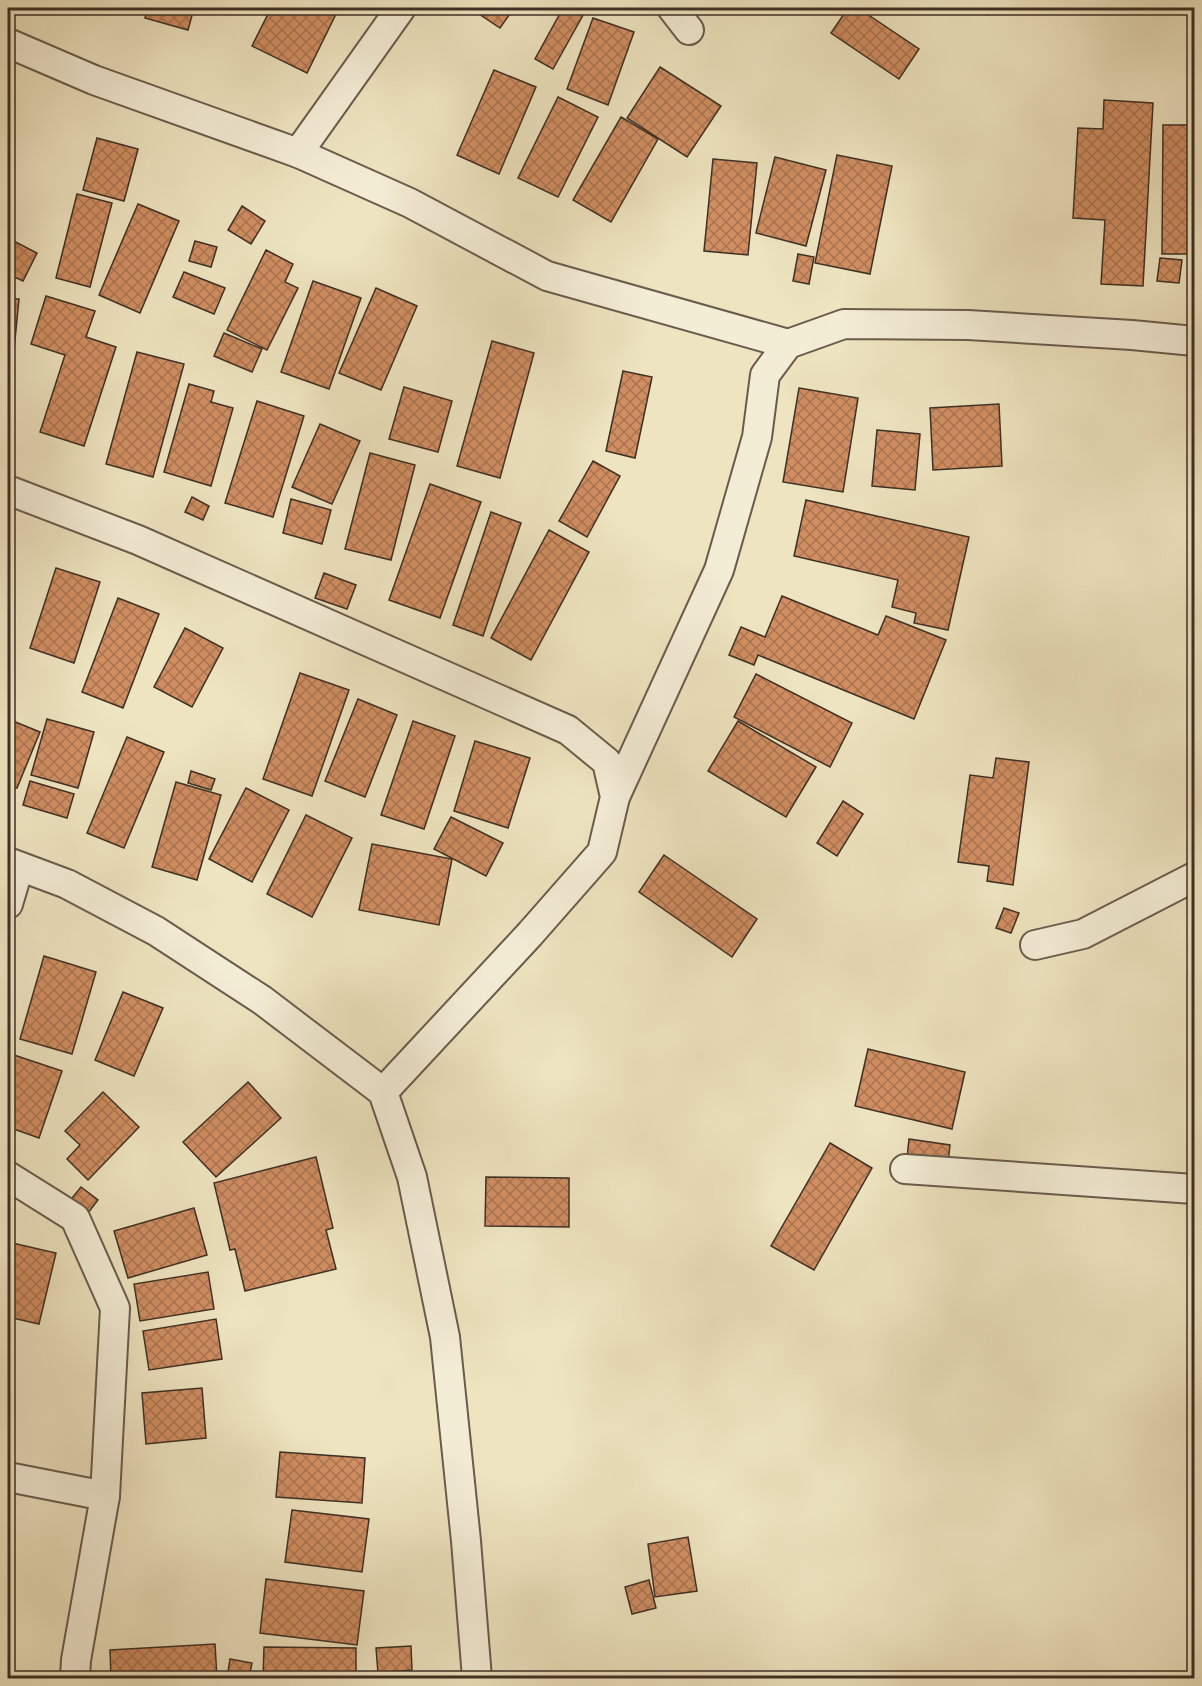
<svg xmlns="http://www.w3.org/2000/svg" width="1202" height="1686" viewBox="0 0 1202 1686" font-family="'Gentium Book Plus',serif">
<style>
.building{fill:url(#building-cross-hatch);stroke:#3e2f25;stroke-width:1.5}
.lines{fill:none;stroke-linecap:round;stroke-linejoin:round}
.minor-casing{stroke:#6a5c4c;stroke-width:32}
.minor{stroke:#f4edd6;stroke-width:28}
</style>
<defs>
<pattern id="building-cross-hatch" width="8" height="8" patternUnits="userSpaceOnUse" patternTransform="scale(1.5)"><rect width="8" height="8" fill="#d08e61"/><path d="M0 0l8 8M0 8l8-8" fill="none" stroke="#aa7450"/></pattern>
</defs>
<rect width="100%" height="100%" fill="#eee4c0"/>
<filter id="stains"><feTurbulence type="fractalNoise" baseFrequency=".00333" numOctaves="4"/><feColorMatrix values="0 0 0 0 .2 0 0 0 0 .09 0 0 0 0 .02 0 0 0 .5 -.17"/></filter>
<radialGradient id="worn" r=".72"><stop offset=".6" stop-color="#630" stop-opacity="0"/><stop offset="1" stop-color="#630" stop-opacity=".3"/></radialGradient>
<g class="building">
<path d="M148,8H194L188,30L145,18Z"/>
<path d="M271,8H339L307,73L252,46Z"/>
<path d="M470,8H514L500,28Z"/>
<path d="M563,8H587L553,69L535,59Z"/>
<path d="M848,8H858L919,49L899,79L831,33Z"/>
<path d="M978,8H994L987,15Z"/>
<path d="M593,18L634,32L608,105L567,89Z"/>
<path d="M660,67L721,106L687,157L627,118Z"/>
<path d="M494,70L536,87L499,174L457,155Z"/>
<path d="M558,97L598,117L558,197L518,178Z"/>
<path d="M1104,100L1153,103L1143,286L1101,284L1105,220L1073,218L1078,128L1103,129Z"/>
<path d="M621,117L658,139L611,222L573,200Z"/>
<path d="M1163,125H1194V254H1162Z"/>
<path d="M97,138L138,149L124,201L83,190Z"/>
<path d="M837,155L892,166L870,274L815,263Z"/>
<path d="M775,157L826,170L806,246L756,233Z"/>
<path d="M713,159L757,163L748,255L704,251Z"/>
<path d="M77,194L112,203L90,287L56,278Z"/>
<path d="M138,204L179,221L140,313L99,295Z"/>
<path d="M242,206L265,221L251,244L228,230Z"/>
<path d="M8,238L37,253L23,281L8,274Z"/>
<path d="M195,241L217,247L211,267L189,261Z"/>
<path d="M266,250L293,264L285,282L298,288L267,350L227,330Z"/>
<path d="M798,254L814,257L809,284L793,281Z"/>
<path d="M1160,258L1182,260L1179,283L1157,281Z"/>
<path d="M184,272L225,288L214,314L173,297Z"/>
<path d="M313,281L361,298L329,389L281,372Z"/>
<path d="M376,288L417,306L381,390L339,373Z"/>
<path d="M46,296L95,311L86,337L116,347L84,446L40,432L65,355L31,344Z"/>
<path d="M8,299H19L8,411Z"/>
<path d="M224,333L262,349L252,372L214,356Z"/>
<path d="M492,341L534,353L500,478L457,466Z"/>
<path d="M137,352L184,364L153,477L106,464Z"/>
<path d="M623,371L652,377L635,458L606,451Z"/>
<path d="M189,384L214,391L211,402L233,408L211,486L164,472Z"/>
<path d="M404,387L452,401L438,452L389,439Z"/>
<path d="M799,388L858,398L843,492L783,482Z"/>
<path d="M257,401L304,416L273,517L225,503Z"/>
<path d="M999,404L1002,466L933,470L930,408Z"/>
<path d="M320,424L360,441L332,504L292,487Z"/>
<path d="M877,430L920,434L915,490L872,486Z"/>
<path d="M370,453L415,465L391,560L345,549Z"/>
<path d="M593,461L620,476L587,537L559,521Z"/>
<path d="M430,484L481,502L440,618L389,600Z"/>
<path d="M192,497L209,506L203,520L185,512Z"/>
<path d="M291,499L331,510L322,544L283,533Z"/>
<path d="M806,500L969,537L948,630L914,623L916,613L892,607L898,580L794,556Z"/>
<path d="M491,512L521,523L483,636L453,625Z"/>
<path d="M549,530L589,552L531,660L491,638Z"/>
<path d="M56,568L100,582L74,663L30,648Z"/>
<path d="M324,573L356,585L347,609L315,598Z"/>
<path d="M782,596L878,635L886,616L946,640L914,719L758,655L754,665L729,655L741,627L765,637Z"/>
<path d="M118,598L159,614L123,708L82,692Z"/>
<path d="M185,628L223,648L192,707L154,687Z"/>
<path d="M300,673L349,690L312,796L263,779Z"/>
<path d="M756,674L852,723L830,767L734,717Z"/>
<path d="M358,699L397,715L365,797L325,781Z"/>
<path d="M8,719L40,732L17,788L8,785Z"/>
<path d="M47,719L94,732L78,788L31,775Z"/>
<path d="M413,721L455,736L424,829L381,815Z"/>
<path d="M738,721L816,767L786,817L708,771Z"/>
<path d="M127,737L164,752L124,848L87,833Z"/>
<path d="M475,741L530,758L508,828L454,811Z"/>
<path d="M996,758L1029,762L1013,885L987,881L989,866L958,862L970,775L993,778Z"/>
<path d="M191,771L215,779L211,790L188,783Z"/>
<path d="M30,781L74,794L67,818L23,805Z"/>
<path d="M176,782L221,795L197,880L152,867Z"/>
<path d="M246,788L289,810L252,882L209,859Z"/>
<path d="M843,801L863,814L837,856L817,843Z"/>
<path d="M306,815L352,838L312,917L267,894Z"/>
<path d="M451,817L503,843L486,876L434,849Z"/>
<path d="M372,844L452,859L439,925L359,910Z"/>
<path d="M664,855L757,919L732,957L639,892Z"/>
<path d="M1004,908L1019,913L1011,933L996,928Z"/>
<path d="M44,956L96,972L72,1054L20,1039Z"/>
<path d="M123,992L163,1008L134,1076L95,1060Z"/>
<path d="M868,1049L965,1072L952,1129L855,1106Z"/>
<path d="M8,1053L62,1071L39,1138L8,1127V1086L9,1082L8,1081Z"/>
<path d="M248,1082L281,1118L216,1177L183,1142Z"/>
<path d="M103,1092L139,1127L88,1180L67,1159L80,1145L65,1131Z"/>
<path d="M909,1139L950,1145L948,1163L907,1158Z"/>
<path d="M830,1143L872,1168L814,1270L771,1246Z"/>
<path d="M316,1157L333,1228L326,1230L336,1269L245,1291L235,1249L230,1250L214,1183Z"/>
<path d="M486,1177L569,1178V1227L485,1226Z"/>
<path d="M81,1187L98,1200L85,1217L68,1203Z"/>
<path d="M194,1208L207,1255L128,1278L114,1231Z"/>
<path d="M8,1242L56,1253L39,1324L8,1317Z"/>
<path d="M208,1272L214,1309L140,1321L134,1284Z"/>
<path d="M216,1319L222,1359L149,1370L143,1331Z"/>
<path d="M202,1388L206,1438L146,1444L142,1393Z"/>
<path d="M280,1452L365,1458L362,1503L276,1497Z"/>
<path d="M292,1510L369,1519L362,1572L285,1562Z"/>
<path d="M688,1537L697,1591L655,1597L648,1544Z"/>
<path d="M266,1579L364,1591L357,1645L260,1633Z"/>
<path d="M649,1580L656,1608L632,1614L625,1587Z"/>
<path d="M215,1644L217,1678H111L110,1650Z"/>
<path d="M411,1646L412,1670L378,1673L376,1648Z"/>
<path d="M264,1647L356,1648V1678H263Z"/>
<path d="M230,1659L252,1663L249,1678H227Z"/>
</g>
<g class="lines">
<g class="minor-casing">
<g id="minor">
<path d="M672,8L689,30"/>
<path d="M8,43L94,80L298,153L410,203L547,276L788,344"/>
<path d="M298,153L401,8"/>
<path d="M8,491L13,492L138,540L568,730L607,762L615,797L602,852L530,934L383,1092"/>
<path d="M615,797L719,570L757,437L765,375L788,344L844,324L968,325L1132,335L1194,341"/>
<path d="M8,862L67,884L156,931L262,1000L383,1092L412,1177L445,1337L466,1541L477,1678"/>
<path d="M8,904L19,867"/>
<path d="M1035,945L1083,934L1194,877"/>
<path d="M905,1169L1194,1189"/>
<path d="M8,1176L75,1218L115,1308L105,1496L76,1660L75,1678"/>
<path d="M8,1477L105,1496"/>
</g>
</g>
<use href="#minor" class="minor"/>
</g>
<rect width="1202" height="1686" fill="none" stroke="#eee4c0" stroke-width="30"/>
<rect x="9" y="9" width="1184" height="1668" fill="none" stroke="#3e2f25" stroke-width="3"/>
<rect x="15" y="15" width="1172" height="1656" fill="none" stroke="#3e2f25" stroke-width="1.5"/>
<rect width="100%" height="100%" filter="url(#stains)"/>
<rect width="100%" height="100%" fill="url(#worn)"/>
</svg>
